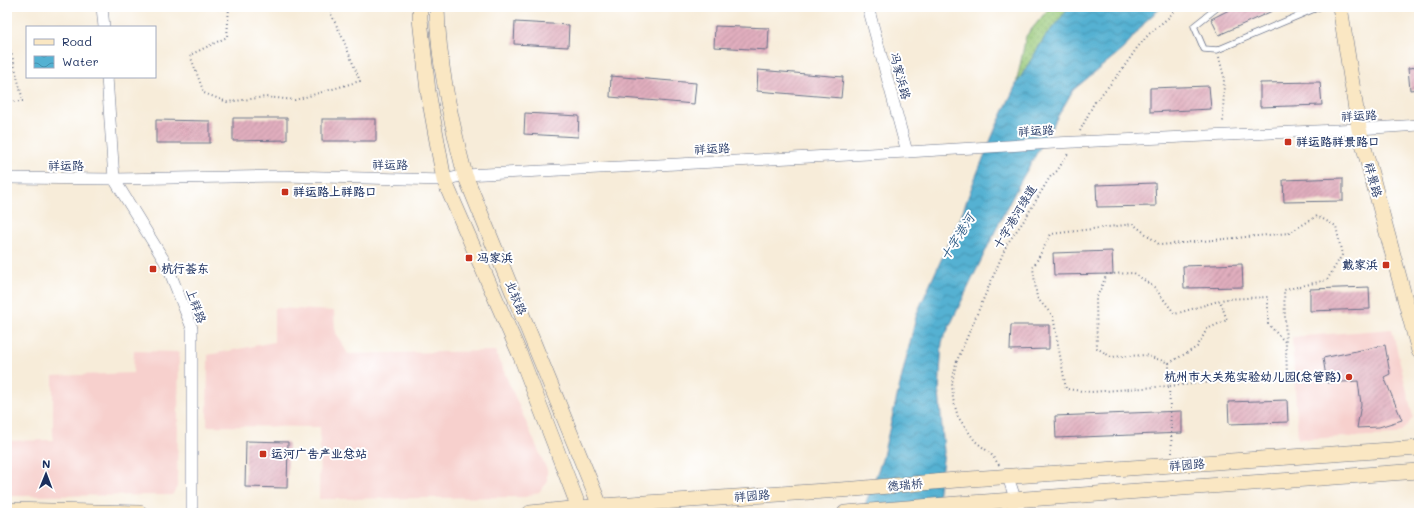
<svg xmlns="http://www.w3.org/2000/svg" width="1426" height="520" viewBox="0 0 1426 520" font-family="Mali,'LXGW WenKai TC',sans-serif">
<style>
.built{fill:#f7d0cd}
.grass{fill:url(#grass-dots);stroke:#597c6b}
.water{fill:url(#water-waves);stroke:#387098}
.building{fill:url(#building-hatch)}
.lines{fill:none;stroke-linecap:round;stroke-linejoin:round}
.lane-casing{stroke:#687189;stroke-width:7}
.street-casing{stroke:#687189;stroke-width:12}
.secondary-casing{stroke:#687189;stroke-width:16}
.path{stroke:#687189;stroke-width:2;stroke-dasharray:1 3;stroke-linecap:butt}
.lane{stroke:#fff;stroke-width:5.5}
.street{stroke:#fff;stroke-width:11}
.secondary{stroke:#fae7c3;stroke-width:15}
.poi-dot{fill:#c8321e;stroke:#fff;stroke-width:1.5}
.labels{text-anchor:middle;stroke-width:4;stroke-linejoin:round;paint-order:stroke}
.street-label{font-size:12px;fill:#1b2f5e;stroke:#fff}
.poi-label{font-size:12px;font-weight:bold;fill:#1b2f5e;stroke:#fff;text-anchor:start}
.water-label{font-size:13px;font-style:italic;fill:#2f5c87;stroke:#fff}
</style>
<defs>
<pattern id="grass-dots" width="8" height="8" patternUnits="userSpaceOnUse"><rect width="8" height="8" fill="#97c878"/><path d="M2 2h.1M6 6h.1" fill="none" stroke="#7aa366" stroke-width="1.8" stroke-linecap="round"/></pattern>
<pattern id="water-waves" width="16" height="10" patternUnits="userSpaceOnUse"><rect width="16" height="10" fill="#54b1d2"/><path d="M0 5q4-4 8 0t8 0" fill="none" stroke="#4590ae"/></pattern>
<pattern id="building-hatch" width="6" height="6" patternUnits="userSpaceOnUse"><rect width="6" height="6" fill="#e1aebe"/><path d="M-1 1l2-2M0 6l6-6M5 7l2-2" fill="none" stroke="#b68e9e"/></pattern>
</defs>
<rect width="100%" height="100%" fill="#fff"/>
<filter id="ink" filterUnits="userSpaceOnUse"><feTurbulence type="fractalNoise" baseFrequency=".025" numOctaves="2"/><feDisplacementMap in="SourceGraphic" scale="8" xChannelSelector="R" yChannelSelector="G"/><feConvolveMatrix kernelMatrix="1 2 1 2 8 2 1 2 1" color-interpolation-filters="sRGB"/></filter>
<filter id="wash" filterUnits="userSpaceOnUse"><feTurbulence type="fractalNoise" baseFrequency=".012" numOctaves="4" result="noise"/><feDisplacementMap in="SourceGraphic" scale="16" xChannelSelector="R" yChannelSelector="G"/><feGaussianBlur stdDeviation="0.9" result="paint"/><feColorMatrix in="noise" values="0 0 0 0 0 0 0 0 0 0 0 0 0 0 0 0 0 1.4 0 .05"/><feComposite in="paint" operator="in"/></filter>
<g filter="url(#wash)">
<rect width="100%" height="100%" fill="#f7ecd9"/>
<g class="built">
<path d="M274,308L334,311L335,332L348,354L495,351L547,470V483L539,492L525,497L319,499L320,427L207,426L208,355L274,342Z"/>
<path d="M1392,329L1413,417L1406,427L1395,435L1298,439L1292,337Z"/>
<path d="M134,351L179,352L177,487L172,495L7,496V441L53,440V376L133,373Z"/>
</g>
<path class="grass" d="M1050,7H1070L1045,37L1016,85L1026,36Z"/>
<path class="water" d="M1070,7H1162L1148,19L1123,49L1073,90L1023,177L1003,215L973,277L942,342L939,392L944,452L936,513H862L882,460L917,313L961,216L974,181L996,127L1016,85L1045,37Z"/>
<g id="blocks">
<g class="building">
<path d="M1235,7H1281L1219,35L1211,19Z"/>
<path d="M515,22L569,25L568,47L514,44Z"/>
<path d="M715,26L769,28L768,50L714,47Z"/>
<path d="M1419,67V89L1410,90L1408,68Z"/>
<path d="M758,70L843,77L841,98L757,91Z"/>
<path d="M611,76L696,83L694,104L610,97Z"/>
<path d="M1320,82L1322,105L1260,107V83Z"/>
<path d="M1209,86L1211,109L1150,112V88Z"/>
<path d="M525,113L579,116L578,137L524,134Z"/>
<path d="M233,118H287V140L233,141Z"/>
<rect x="322" y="119" width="54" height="22"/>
<path d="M156,120L210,121V143H156Z"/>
<path d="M1343,178V201L1284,202L1283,180Z"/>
<path d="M1155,183L1156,206L1097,207L1096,185Z"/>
<path d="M1112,251L1113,274L1054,275L1053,253Z"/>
<path d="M1242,264L1243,287L1184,288L1183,266Z"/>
<path d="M1369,287L1370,309L1310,311V289Z"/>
<path d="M1011,325H1049V349L1010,350Z"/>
<path d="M1385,345L1390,374L1384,377L1402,420L1379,427L1357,428L1361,404L1358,381L1327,383L1323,358Z"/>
<path d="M1287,400L1288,422L1229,424L1228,402Z"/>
<path d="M1182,411V433L1056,438L1055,416Z"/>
<path d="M246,441L288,442L287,488L245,487Z"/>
</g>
</g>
</g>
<g filter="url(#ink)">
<use href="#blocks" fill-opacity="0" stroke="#687189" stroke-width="1"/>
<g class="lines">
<g class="lane-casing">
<path id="lane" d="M1218,7L1194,26L1204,49L1217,50L1319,7"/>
</g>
<g class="street-casing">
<g id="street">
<path d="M102,7L104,27"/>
<path d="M868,7L907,152"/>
<path d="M107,77L114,179L167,265L192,328V513"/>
<path d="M7,178L114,179L284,176L444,180L465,175L907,152L1054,143L1359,129L1419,125"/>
<path d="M1008,477L1020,513"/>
</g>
</g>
<g class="secondary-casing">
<g id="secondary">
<path d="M420,7V19L428,91L444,180L521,357L581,513"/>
<path d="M437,7C438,64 451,121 465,175L603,513"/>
<path d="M1340,7L1359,129L1419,351"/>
<path d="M7,510L140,513"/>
<path d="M530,513L601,506L855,489L956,480L1419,448"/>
<path d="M845,513L957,504L1419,471"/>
</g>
</g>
<g class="path">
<path d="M229,7L227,37L190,55L204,93L227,102L266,97L295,100L360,81L343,39L331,14V7"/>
<path d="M7,35L23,101L7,102"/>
<path d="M1219,57L1224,77L1223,124"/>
<path d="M1080,131L1094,103L1119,74L1137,48L1149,34L1168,18L1177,7"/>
<path d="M1169,363L1197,347L1207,329L1227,320L1220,301"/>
<path d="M1172,453L1169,386L1287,376L1284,290L1327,280L1342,255L1336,226L1317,216L1289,233L1160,245L1133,224L1051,234L1033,268L1037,298L1053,316L1066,389L1091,392L1169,386V363L1145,355L1111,357L1097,348L1096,299L1107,274L1134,273L1154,287L1175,314L1225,299L1268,297V324L1286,343"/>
<path d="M999,465L991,454L975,441L958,417L953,399L952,383L956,363L1007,244L1023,222L1050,177L1057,171L1069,152"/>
</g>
<use href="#lane" class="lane"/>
<use href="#street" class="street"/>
<use href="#secondary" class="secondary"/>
</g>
</g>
<g class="poi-dot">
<rect x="1284" y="138" width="8" height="8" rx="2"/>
<rect x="281" y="188" width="8" height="8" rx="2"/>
<rect x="465" y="254" width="8" height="8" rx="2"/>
<rect x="1382" y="261" width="8" height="8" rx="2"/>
<rect x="149" y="265" width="8" height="8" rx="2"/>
<circle cx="1349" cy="377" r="4"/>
<rect x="259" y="450" width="8" height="8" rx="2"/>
</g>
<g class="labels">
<g class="street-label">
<text transform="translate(900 76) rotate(75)" y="4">冯家浜路</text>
<text transform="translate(1359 116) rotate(-3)" y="4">祥运路</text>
<text transform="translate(1036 131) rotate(-3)" y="4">祥运路</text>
<text transform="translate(712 149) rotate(-3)" y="4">祥运路</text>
<text transform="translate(390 165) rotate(1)" y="4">祥运路</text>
<text x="66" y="170">祥运路</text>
<text transform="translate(1373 180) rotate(75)" y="4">祥景路</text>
<text transform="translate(1015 217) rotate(-59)" y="4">十字港河绿道</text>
<text transform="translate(516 298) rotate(68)" y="4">北软路</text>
<text transform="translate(196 306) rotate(70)" y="4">上祥路</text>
<text transform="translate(1187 465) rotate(-4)" y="4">祥园路</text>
<text transform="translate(905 485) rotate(-5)" y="4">德瑞桥</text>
<text transform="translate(752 496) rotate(-4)" y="4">祥园路</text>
</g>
<g class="poi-label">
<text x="1296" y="146">祥运路祥景路口</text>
<text x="293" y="196">祥运路上祥路口</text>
<text x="477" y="262">冯家浜</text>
<text x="1378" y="269" text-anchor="end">戴家浜</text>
<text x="161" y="273">杭行荟东</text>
<text x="1341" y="381" text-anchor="end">杭州市大关苑实验幼儿园(总管路)</text>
<text x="271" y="458">运河广告产业总站</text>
</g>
<g class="water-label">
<text transform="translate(957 237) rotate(-58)" y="5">十字港河</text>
</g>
</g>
<rect width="1426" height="520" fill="none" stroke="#fff" stroke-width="24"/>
<rect x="26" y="26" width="130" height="52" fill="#ffffff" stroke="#a4acbf"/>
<rect x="34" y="39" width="20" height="6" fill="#fae7c3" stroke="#a4acbf"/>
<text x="62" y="46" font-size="12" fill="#1b2f5e">Road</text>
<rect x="34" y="56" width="20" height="12" fill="url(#water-waves)" stroke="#a4acbf"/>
<text x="62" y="66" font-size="12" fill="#1b2f5e">Water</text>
<g transform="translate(46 474) rotate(1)" stroke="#ffffff" stroke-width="3" paint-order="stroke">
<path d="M0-3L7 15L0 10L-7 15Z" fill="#1b2f5e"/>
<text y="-6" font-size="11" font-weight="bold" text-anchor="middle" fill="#1b2f5e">N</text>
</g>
</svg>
